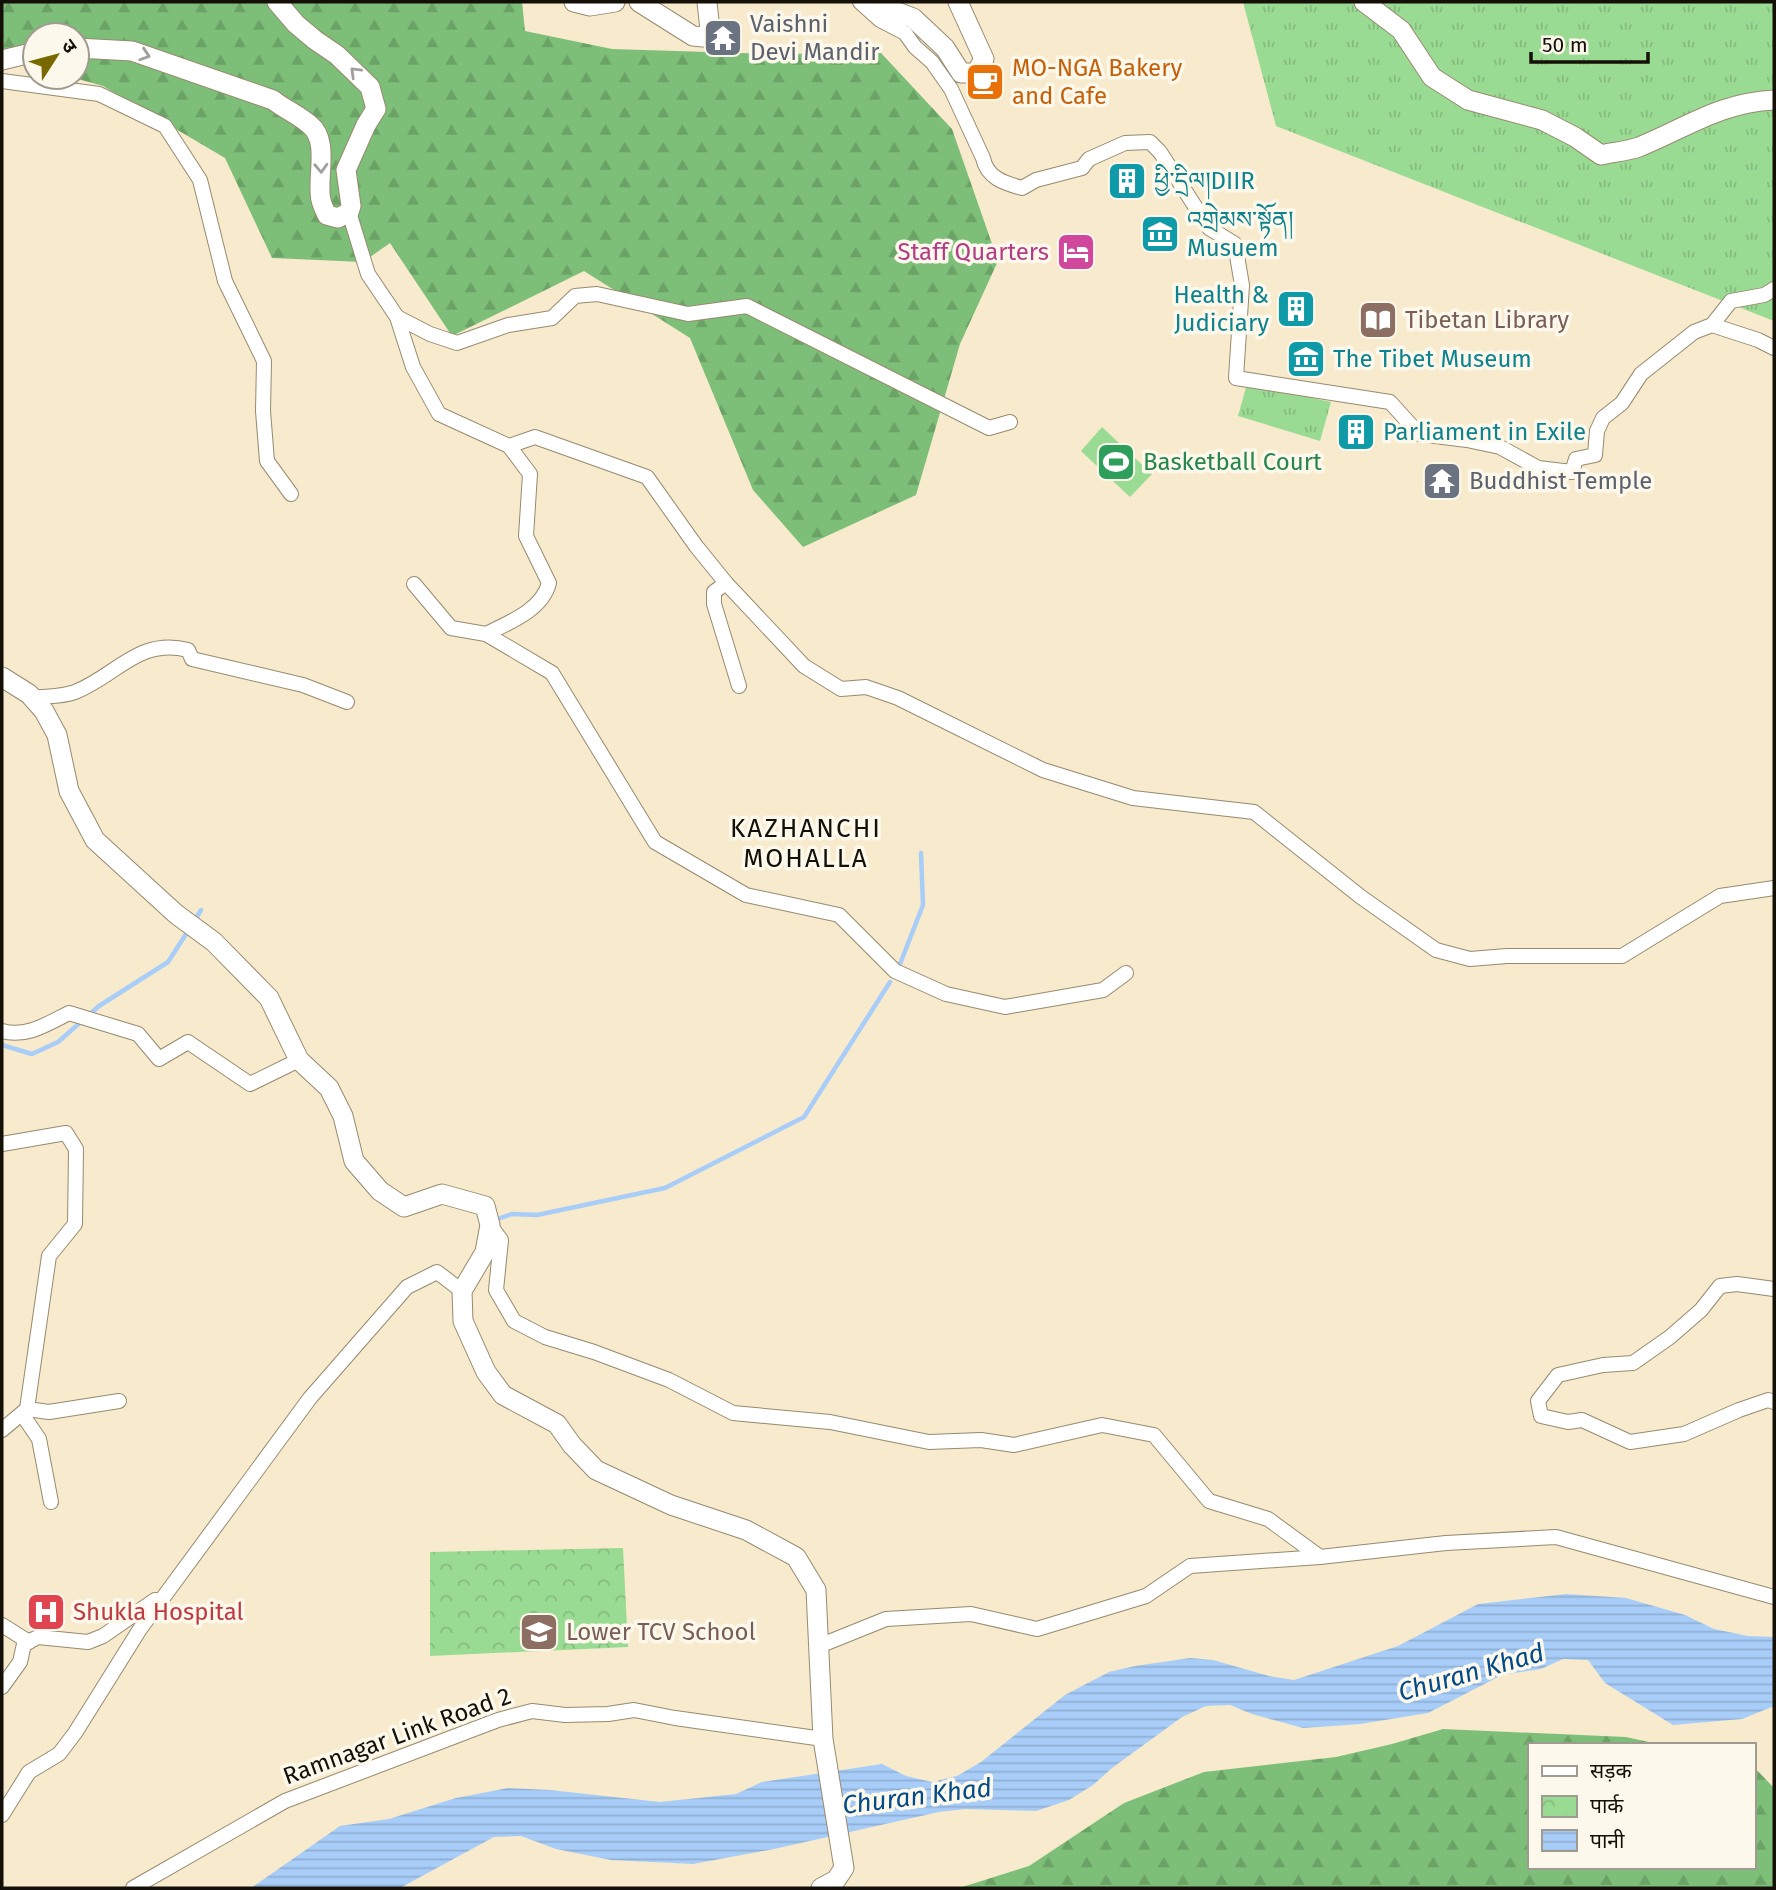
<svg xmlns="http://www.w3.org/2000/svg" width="1776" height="1890" viewBox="0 0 1776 1890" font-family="'Fira Sans','Noto Sans Devanagari','Noto Serif Tibetan',sans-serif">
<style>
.grass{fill:url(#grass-tufts)}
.forest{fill:url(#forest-firs)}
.park{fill:url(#park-crowns)}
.garden{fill:#9adb94}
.water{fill:url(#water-rules)}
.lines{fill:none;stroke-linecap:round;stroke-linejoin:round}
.stream{stroke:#a8cdf8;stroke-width:4.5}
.street-casing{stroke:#968a6f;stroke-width:16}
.secondary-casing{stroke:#968a6f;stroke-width:21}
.street{stroke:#fff;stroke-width:14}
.secondary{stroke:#fff;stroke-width:19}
.oneway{stroke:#a19f9c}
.labels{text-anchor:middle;stroke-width:7;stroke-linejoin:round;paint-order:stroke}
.worship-label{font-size:24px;fill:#5b616d;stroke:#fdf8ec;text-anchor:start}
.food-label{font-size:24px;fill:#c56008;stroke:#fdf8ec;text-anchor:start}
.culture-label{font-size:24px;fill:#0d838f;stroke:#fdf8ec;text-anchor:start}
.hotel-label{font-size:24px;fill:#b23c85;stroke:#fdf8ec;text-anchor:end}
.education-label{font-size:24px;fill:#785e54;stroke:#fdf8ec;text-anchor:start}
.leisure-label{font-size:24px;fill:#27864d;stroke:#fdf8ec;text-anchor:start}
.health-label{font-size:24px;fill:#be3a42;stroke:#fdf8ec;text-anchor:start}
.street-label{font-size:24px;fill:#151007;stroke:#fdf8ec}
.neighbourhood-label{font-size:26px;letter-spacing:2px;fill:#151007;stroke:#fdf8ec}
.water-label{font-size:26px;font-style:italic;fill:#034b88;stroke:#fdf8ec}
</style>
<defs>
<pattern id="grass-tufts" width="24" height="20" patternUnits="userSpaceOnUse" patternTransform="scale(1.75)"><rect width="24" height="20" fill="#9adb94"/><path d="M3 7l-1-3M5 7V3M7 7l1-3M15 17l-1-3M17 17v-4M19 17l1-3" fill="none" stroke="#84bb7e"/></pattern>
<pattern id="forest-firs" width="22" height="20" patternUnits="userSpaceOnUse" patternTransform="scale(1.75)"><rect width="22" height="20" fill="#7dbf78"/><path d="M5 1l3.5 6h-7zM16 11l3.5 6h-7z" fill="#6ba366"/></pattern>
<pattern id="park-crowns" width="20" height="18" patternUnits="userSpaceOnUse" patternTransform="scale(1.75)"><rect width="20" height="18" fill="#9adb94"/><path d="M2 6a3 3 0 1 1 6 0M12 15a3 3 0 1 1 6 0" fill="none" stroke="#84bb7e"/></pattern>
<pattern id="water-rules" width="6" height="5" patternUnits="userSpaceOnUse" patternTransform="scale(1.75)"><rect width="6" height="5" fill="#a8cdf8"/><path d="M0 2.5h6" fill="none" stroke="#90afd3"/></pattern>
</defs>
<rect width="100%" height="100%" fill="#f7eacd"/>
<g class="grass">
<path d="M1243,2H1774V321L1276,126Z"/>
<path d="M1247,384L1331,402L1320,441L1238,416Z"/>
</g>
<g class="forest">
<path d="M2,2H522L525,31L612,49L768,54L881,53L952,129L998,261L960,344L916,495L803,547L753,490L690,338L584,271L452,336L390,243L363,262L272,258L225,158L103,86L71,77H77V35H35V67L2,57Z"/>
<path d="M1443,1729L1626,1737L1662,1745H1529V1867H1753V1766L1774,1788V1888H959L1029,1866L1124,1803L1204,1772L1336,1757L1392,1744Z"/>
</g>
<path class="park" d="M623,1548L628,1647L430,1656V1552Z"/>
<path class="garden" d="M1102,427L1152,474L1130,497L1081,451Z"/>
<path class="water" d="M1566,1594L1626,1598L1685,1615L1714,1629L1748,1636L1774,1637V1706L1742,1719L1673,1725L1605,1683L1588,1660L1563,1659L1541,1669L1502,1675L1428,1713L1360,1724L1303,1728L1252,1714L1230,1705L1206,1706L1182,1717L1112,1768L1093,1785L1069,1800L1036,1811L965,1809L939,1812L774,1849L693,1864L611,1860L556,1849L521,1836L494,1837L400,1888H251L340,1826L389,1819L456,1798L508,1788L550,1790L660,1802L736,1794L762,1782L882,1764L906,1776L932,1782L957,1776L981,1762L1065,1695L1109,1672L1135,1666L1190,1658L1213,1660L1269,1676L1294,1680L1398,1646L1478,1604Z"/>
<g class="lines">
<g class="stream">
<path d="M195,920L201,910"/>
<path d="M900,964L923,905L921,853"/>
<path d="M2,1045L32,1054L58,1042L99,1006L168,962L188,931"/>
<path d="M495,1220L512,1214L537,1215L665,1188L804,1117L890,982"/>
</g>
<g class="street-casing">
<g id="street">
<path d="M860,2L880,20L905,33L915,47L932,62L951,89L983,158C987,178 1004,183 1022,188L1036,180L1082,168L1089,159L1125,143L1150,142L1160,152L1209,228L1235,244L1242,285L1236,378L1390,402L1419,434L1467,440L1500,447L1538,468L1572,472L1576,459L1595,455L1597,431L1603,418L1622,403L1641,374L1694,332L1712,325L1731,301L1764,295L1774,289"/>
<path d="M2,81L99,94L165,126L200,180L225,281L264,361L263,411L267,461L291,494"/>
<path d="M349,212L368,274L397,317L413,367L439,414L509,446L535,437L647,477L696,546L726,583L804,666L841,689L866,687L898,698L1043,770L1133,798L1254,812L1361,897L1436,950L1470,959L1507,956H1622L1720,896L1774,888"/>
<path d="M397,317L430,334L457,343L508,325L552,318L575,296L597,294L688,314L747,306L989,428L1010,422"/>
<path d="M1712,325L1758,340L1774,348"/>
<path d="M726,583L714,592V604L739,686"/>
<path d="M414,584L451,628L486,634L552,673L655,842L746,895L839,915L895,971L946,994L1005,1007L1103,990L1126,973"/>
<path d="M486,634C510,622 542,610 549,583L526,536L530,474L509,446"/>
<path d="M32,698C45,696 62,697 75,692C116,676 139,637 188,650L192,659L303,685L347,702"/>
<path d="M2,1031C26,1038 47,1024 69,1013L138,1034L159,1059L188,1042L250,1084L299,1060"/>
<path d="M2,1144L66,1133L76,1149L75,1224L49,1256L27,1409L2,1430"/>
<path d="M490,1225L501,1240L496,1290L514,1321L545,1337L594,1352L669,1380L733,1413L830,1422L929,1442L981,1440L1014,1445L1102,1425L1154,1435L1209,1501L1268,1519L1320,1557"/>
<path d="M1774,1289L1737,1284L1720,1286L1701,1310L1670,1337L1633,1363L1603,1365L1558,1375L1538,1401L1541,1416L1568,1422L1582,1420L1630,1442L1684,1434L1739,1410L1768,1400L1774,1402"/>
<path d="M27,1409L49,1412L119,1401"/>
<path d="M22,1414L39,1439L51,1502"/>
<path d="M2,1625L29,1642"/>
<path d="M819,1646L886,1619L971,1614L1037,1629L1146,1596L1190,1566L1320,1557L1446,1543L1556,1537L1774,1597"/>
<path d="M2,1687L20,1662L24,1644L38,1637L88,1642L103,1636L155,1600"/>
<path d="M2,1815L29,1772L59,1754L75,1733L140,1629L310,1398L407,1287L437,1272L462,1291"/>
<path d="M133,1888L285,1801L498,1720L532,1711L565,1715L608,1714L634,1710L675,1718L823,1739"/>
</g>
</g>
<g class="secondary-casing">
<g id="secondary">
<path d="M574,2L590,6L615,2"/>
<path d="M639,2L693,36L703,37L710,30L707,2"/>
<path d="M871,2L913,18L945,48L961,73H976L984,59L958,2"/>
<path d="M1364,2L1401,30L1432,77L1468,100L1542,120L1575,137L1601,155C1614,152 1628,151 1639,147C1688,127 1719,103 1774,100"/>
<path d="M77,48L132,51L273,100C284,109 299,115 310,125C330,141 316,179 321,200C322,205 325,211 327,215L338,218L349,212L351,206L346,170L366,125L376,109L370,87L337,55L315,40L296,24L277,2"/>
<path d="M2,60L35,52"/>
<path d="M2,677L29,694L44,711L57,735L69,791L95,840L176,914L214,942L269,998L299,1060L329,1088L343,1116L354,1161L380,1191L404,1207L442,1194L485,1206L490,1225L485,1252L462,1291L463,1321L486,1372L503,1395L557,1424L572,1445L596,1470L671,1505L746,1530L796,1557L816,1590L823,1739L844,1868L836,1880L821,1888"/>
</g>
</g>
<use href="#street" class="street"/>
<use href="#secondary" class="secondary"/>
</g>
<defs><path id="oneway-chevron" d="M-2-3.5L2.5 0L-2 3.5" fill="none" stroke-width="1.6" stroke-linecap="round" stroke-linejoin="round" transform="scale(1.75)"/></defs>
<g class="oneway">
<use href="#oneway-chevron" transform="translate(145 55) rotate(18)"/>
<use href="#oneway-chevron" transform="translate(355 72) rotate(-136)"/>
<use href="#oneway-chevron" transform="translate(321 168) rotate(88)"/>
</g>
<defs>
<g id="temple-square" transform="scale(2.0125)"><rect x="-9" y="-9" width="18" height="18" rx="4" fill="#6b7280" stroke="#fdf8ec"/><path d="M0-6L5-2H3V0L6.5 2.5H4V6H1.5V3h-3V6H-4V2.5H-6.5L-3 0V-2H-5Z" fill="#fff"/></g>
<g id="cafe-square" transform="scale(2.0125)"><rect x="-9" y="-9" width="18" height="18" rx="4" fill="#e8710a" stroke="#fdf8ec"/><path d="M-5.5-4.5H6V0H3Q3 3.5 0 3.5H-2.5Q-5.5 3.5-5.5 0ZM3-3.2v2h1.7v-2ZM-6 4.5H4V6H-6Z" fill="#fff"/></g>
<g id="building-square" transform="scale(2.0125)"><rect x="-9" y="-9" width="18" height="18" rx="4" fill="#0f9aa8" stroke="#fdf8ec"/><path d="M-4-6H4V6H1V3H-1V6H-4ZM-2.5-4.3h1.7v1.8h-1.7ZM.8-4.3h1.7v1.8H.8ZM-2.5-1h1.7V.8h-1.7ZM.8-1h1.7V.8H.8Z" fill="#fff"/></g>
<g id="museum-square" transform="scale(2.0125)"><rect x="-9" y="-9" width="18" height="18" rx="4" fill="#0f9aa8" stroke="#fdf8ec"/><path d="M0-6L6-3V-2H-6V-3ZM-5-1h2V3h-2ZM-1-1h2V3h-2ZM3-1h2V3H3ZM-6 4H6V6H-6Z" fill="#fff"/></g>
<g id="hotel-square" transform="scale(2.0125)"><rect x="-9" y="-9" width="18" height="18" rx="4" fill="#d1479c" stroke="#fdf8ec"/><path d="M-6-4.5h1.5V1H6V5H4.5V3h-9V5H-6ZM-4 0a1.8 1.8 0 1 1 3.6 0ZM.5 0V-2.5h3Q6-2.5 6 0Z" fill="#fff"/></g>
<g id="library-square" transform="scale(2.0125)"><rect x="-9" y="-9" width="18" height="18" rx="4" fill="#8d6e63" stroke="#fdf8ec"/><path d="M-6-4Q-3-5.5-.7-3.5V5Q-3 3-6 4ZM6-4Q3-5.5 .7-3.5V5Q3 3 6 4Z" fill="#fff"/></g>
<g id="stadium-square" transform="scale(2.0125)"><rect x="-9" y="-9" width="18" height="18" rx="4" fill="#2e9e5b" stroke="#fdf8ec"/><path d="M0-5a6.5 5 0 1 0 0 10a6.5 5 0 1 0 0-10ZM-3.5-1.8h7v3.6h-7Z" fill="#fff"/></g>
<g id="hospital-square" transform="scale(2.0125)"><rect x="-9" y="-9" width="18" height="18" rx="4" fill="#e0444e" stroke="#fdf8ec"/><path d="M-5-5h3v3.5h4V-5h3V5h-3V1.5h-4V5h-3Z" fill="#fff"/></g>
<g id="school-square" transform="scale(2.0125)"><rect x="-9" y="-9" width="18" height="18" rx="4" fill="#8d6e63" stroke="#fdf8ec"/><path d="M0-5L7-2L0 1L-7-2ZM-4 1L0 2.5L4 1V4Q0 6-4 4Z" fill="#fff"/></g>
</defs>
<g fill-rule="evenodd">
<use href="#temple-square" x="723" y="38"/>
<use href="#cafe-square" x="985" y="82"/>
<use href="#building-square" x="1127" y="181"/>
<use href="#museum-square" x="1160" y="234"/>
<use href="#hotel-square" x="1076" y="252"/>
<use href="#building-square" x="1296" y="309"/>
<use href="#library-square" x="1378" y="320"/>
<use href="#museum-square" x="1306" y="359"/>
<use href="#building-square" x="1356" y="432"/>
<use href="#stadium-square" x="1116" y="462"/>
<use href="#temple-square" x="1442" y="481"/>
<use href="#hospital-square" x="46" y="1612"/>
<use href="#school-square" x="539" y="1632"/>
</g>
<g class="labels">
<g class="worship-label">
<text x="750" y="32">Vaishni<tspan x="750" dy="28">Devi Mandir</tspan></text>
<text x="1469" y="489">Buddhist Temple</text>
</g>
<g class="food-label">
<text x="1012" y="76">MO-NGA Bakery<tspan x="1012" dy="28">and Cafe</tspan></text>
</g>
<g class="culture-label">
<text x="1154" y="189">ཕྱི་དྲིལ།DIIR</text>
<text x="1187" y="228">འགྲེམས་སྟོན།<tspan x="1187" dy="28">Musuem</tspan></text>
<text x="1269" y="303" text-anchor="end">Health &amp;<tspan x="1269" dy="28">Judiciary</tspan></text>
<text x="1333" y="367">The Tibet Museum</text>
<text x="1383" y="440">Parliament in Exile</text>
</g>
<g class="hotel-label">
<text x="1049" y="260">Staff Quarters</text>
</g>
<g class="education-label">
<text x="1405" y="328">Tibetan Library</text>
<text x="566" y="1640">Lower TCV School</text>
</g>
<g class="leisure-label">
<text x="1143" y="470">Basketball Court</text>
</g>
<g class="health-label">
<text x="73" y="1620">Shukla Hospital</text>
</g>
<g class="street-label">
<text transform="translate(397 1736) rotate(-20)" y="8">Ramnagar Link Road 2</text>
</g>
<g class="neighbourhood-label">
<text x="806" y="837">KAZHANCHI<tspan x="806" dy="30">MOHALLA</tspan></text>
</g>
<g class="water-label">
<text transform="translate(1471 1672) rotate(-16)" y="9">Churan Khad</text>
<text transform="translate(917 1796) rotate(-7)" y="9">Churan Khad</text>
</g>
</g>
<rect width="1776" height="1890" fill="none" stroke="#151007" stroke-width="7"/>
<rect x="1528" y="1743" width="228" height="126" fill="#fdf8ec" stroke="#a09b90" stroke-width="2"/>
<rect x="1542" y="1766" width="35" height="10" fill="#ffffff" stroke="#a09b90" stroke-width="2"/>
<text x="1590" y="1778" font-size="21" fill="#151007">सड़क</text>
<rect x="1542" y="1796" width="35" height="21" fill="url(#park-crowns)" stroke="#a09b90" stroke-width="2"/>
<text x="1590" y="1813" font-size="21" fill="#151007">पार्क</text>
<rect x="1542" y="1830" width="35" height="21" fill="url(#water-rules)" stroke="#a09b90" stroke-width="2"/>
<text x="1590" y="1848" font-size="21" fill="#151007">पानी</text>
<g transform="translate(56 56) rotate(54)"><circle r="33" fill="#fdf8ec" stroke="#a09b90" stroke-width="2"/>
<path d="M0-5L12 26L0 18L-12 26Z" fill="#776900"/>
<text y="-10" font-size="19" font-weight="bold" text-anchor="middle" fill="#151007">उ</text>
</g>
<path d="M1531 52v10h117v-10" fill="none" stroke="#151007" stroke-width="3.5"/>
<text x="1542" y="52" font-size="21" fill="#151007" stroke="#fdf8ec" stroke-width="5" paint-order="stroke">50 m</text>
</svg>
